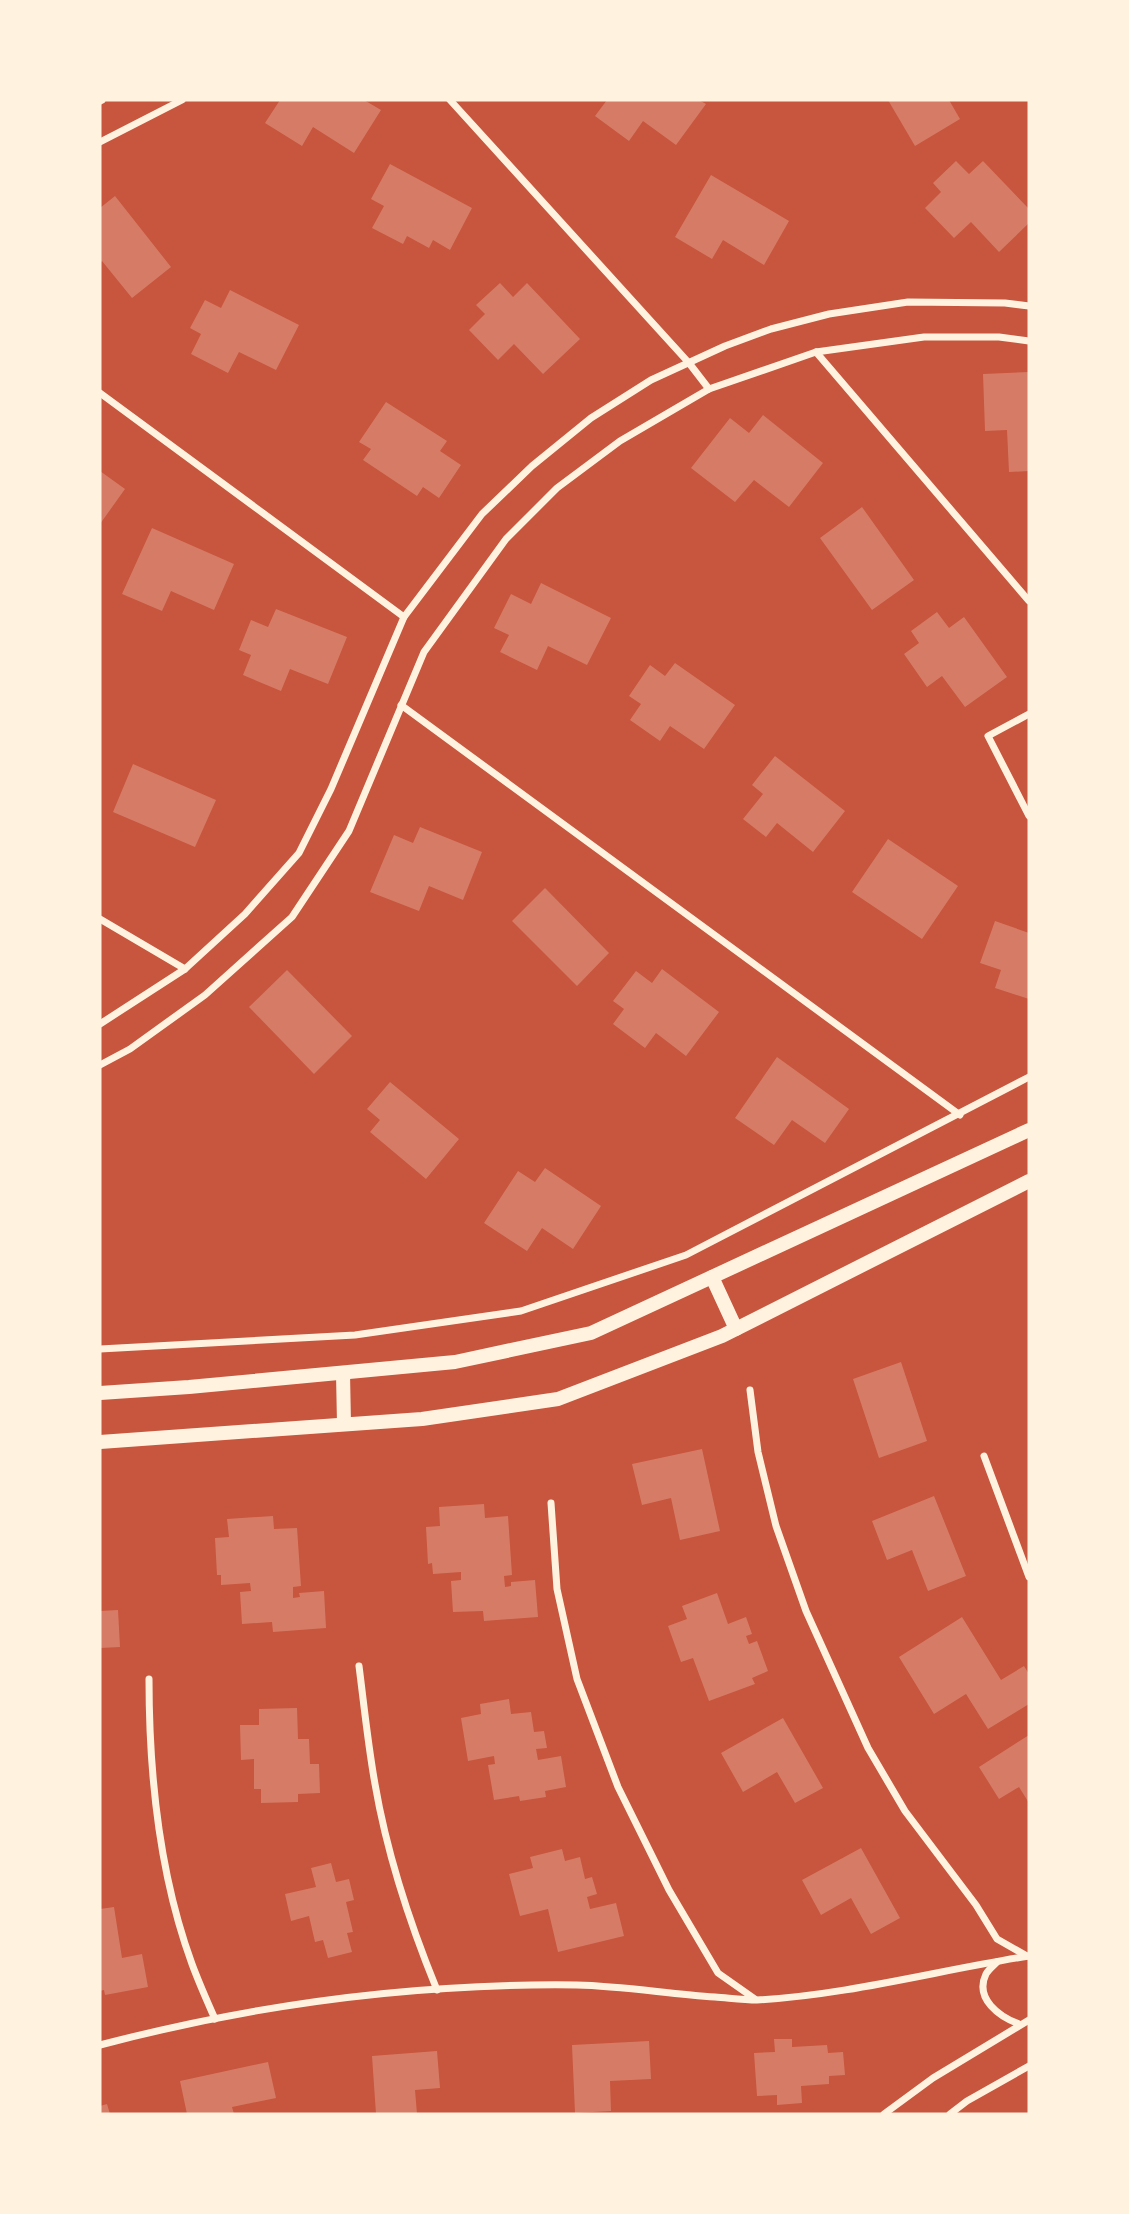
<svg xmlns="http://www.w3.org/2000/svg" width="1129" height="2214" viewBox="0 0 1129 2214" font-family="Figtree,sans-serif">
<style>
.building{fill:#d67c66}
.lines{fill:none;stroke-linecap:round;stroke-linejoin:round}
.minor{stroke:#fff3e0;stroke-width:7}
.secondary{stroke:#fff3e0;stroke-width:14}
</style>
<rect width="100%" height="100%" fill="#c8553d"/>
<g class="building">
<path d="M280,100H364L381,110L354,153L313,127L302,146L265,123Z"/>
<path d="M607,100H699L706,104L676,145L643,121L629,141L595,116Z"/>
<path d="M888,100H949L960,119L915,146Z"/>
<path d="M956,161L969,174L983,161L1029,209V223L999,252L971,222L954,238L925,208L941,192L933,183Z"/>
<path d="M390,164L472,208L450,250L433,240L429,248L407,236L403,244L372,228L384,206L371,199Z"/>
<path d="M711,175L789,221L764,265L723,240L712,259L675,237Z"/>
<path d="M115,196L171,267L132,298L102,261L100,263V208Z"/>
<path d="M500,283L513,297L527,283L580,339L543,374L514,344L498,360L469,330L485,314L476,305Z"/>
<path d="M230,290L299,325L276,370L239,352L228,373L191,354L201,334L190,328L205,300L221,308Z"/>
<path d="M1029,372V471L1009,472L1007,430L985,431L983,374Z"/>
<path d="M386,402L447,441L440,451L461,465L439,498L423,487L417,496L363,460L371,449L359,442Z"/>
<path d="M763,415L823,463L789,507L754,480L735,502L691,468L730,418L749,433Z"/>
<path d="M100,471L125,489L100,524Z"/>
<path d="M862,507L914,580L872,610L820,538Z"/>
<path d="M152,528L234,564L214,610L171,591L162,611L122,594Z"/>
<path d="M541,583L611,618L587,665L548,646L537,670L500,652L509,635L494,628L511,594L531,604Z"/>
<path d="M276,609L347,637L328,684L290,669L281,691L243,675L251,655L239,650L251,620L268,627Z"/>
<path d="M937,612L949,628L964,617L1007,677L965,707L942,676L927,687L904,654L919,643L911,631Z"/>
<path d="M675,663L735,705L704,749L670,726L660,741L630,720L641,704L629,696L650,665L665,676Z"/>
<path d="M775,756L845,811L813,852L777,823L766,837L743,819L763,794L752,785Z"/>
<path d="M133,764L216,800L195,847L113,812Z"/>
<path d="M420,827L482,852L463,900L429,886L419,911L370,892L394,835L413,843Z"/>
<path d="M888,839L958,886L922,939L852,892Z"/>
<path d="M545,888L609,953L577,986L512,921Z"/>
<path d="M995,921L1029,933V999L995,988L1001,970L980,963Z"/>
<path d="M662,969L719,1012L686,1056L656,1033L645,1048L613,1024L624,1009L613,1001L636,971L652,983Z"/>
<path d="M287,970L352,1036L314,1074L249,1007Z"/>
<path d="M777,1057L849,1109L825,1143L792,1120L774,1145L735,1118Z"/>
<path d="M390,1082L459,1139L426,1179L370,1132L380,1120L367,1109Z"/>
<path d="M545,1168L601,1206L573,1249L542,1228L527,1251L484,1223L518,1171L535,1182Z"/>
<path d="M901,1362L927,1441L879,1458L853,1379Z"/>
<path d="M702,1449L720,1531L680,1540L671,1498L642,1505L632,1464Z"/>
<path d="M934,1496L966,1576L928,1591L912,1550L887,1560L872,1521Z"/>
<path d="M484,1504L485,1518L508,1516L512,1575L504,1576L505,1587L511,1586V1582L535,1580L538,1617L484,1621L483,1611L453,1612L451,1581L461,1580V1572L433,1574L432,1563L428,1564L426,1527L440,1526L439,1507Z"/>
<path d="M273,1516L274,1529L297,1528L301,1586L293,1587V1598L300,1597L299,1593L324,1591L326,1628L273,1632L272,1622L242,1624L240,1592L251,1591L250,1583L221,1585V1575H217L215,1538L229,1537L227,1519Z"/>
<path d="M717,1593L728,1624L746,1617L752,1634L746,1636L749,1644L757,1641L768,1671L752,1678L755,1684L709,1701L693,1658L681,1662L668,1626L687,1619L682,1606Z"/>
<path d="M118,1610L120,1647L100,1648V1611Z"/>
<path d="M962,1617L1001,1680L1024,1666L1029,1674V1704L988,1729L966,1694L934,1714L899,1657Z"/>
<path d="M509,1699L511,1714L531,1712L534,1732L544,1731L547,1748L536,1749L538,1760L561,1756L566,1787L545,1791L546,1797L520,1801L519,1796L494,1800L488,1765L495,1764L494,1756L468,1761L461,1718L481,1714L480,1704Z"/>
<path d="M297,1708L298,1739H309L310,1764H319L320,1793L298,1794V1802L261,1803V1789H254V1759L241,1760L240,1725H259V1709Z"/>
<path d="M783,1718L823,1788L795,1803L777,1772L743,1792L721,1753Z"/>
<path d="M1029,1735V1803L1019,1787L999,1799L979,1767Z"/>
<path d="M861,1848L900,1918L871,1934L851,1898L821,1915L802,1880Z"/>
<path d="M562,1849L565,1861L580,1857L585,1879L592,1877L597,1894L587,1897L590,1909L616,1903L624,1936L558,1952L548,1909L520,1916L509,1874L533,1868L530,1857Z"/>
<path d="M331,1863L336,1882L349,1879L354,1900L346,1902L353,1932L347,1933L352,1952L328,1958L323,1940L315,1942L309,1916L291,1921L285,1894L316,1887L311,1868Z"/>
<path d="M114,1907L122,1958L142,1954L148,1987L105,1995L104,1990L100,1991V1909Z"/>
<path d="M774,2039H792V2047L827,2045L828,2053L843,2052L845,2075L829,2076V2084L801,2086L802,2103L777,2105V2095L757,2096L754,2053L775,2052Z"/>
<path d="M649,2041L651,2079L610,2081L611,2111L575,2113L572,2045Z"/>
<path d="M437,2051L440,2088L415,2090L417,2114H376L372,2056Z"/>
<path d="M268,2062L276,2098L232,2107L234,2114H187L180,2081Z"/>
<path d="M107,2104L110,2114H100V2106Z"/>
</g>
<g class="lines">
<g class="minor">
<path d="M450,100L689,363L709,389"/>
<path d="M100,101L102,100"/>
<path d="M100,142L182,100"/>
<path d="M816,352L1029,601"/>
<path d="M100,393L404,617"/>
<path d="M401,705L960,1115"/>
<path d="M1029,714L988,736L1029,816"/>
<path d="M100,919L185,969"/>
<path d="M100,1024L185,969L245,914L299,853L331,789L404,617L482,514L532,466L591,418L651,380L725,346L771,329L829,314L908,302L1005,303L1029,306"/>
<path d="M100,1065L130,1049L205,995L292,917L349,831L424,652L506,539L557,488L620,441L709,389L816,352L924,337H999L1029,341"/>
<path d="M100,1349L355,1335L521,1311L686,1255L1029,1077"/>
<path d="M750,1390L758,1452L776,1526L806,1611L868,1748L905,1811L976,1905L997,1939L1027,1956"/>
<path d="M984,1456L1029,1577"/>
<path d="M551,1503L557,1589L577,1679L618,1787L669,1890L718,1973L755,1999"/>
<path d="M359,1666C364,1705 368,1745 375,1784C387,1854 410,1924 437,1990"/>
<path d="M149,1679C149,1775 159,1874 192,1964C199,1983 207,2001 215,2019"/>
<path d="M997,1962C994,1965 988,1970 986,1974C974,1999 1000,2017 1019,2024"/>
<path d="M100,2045C256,2004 416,1983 577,1985C622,1986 669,1994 715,1997C729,1998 743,2000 757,2000C848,1995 939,1970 1029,1956"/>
<path d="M884,2114L933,2078L1029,2020"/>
<path d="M950,2114L967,2101L1029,2066"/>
</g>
<g class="secondary">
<path d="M712,1277L736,1329"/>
<path d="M343,1373L344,1424"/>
<path d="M100,1393L189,1387L455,1362L591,1333L1029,1130"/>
<path d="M100,1442L422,1419L558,1399L722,1336L1029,1181"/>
</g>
</g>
<rect width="1129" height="2214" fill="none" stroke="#fff3e0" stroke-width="203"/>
</svg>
